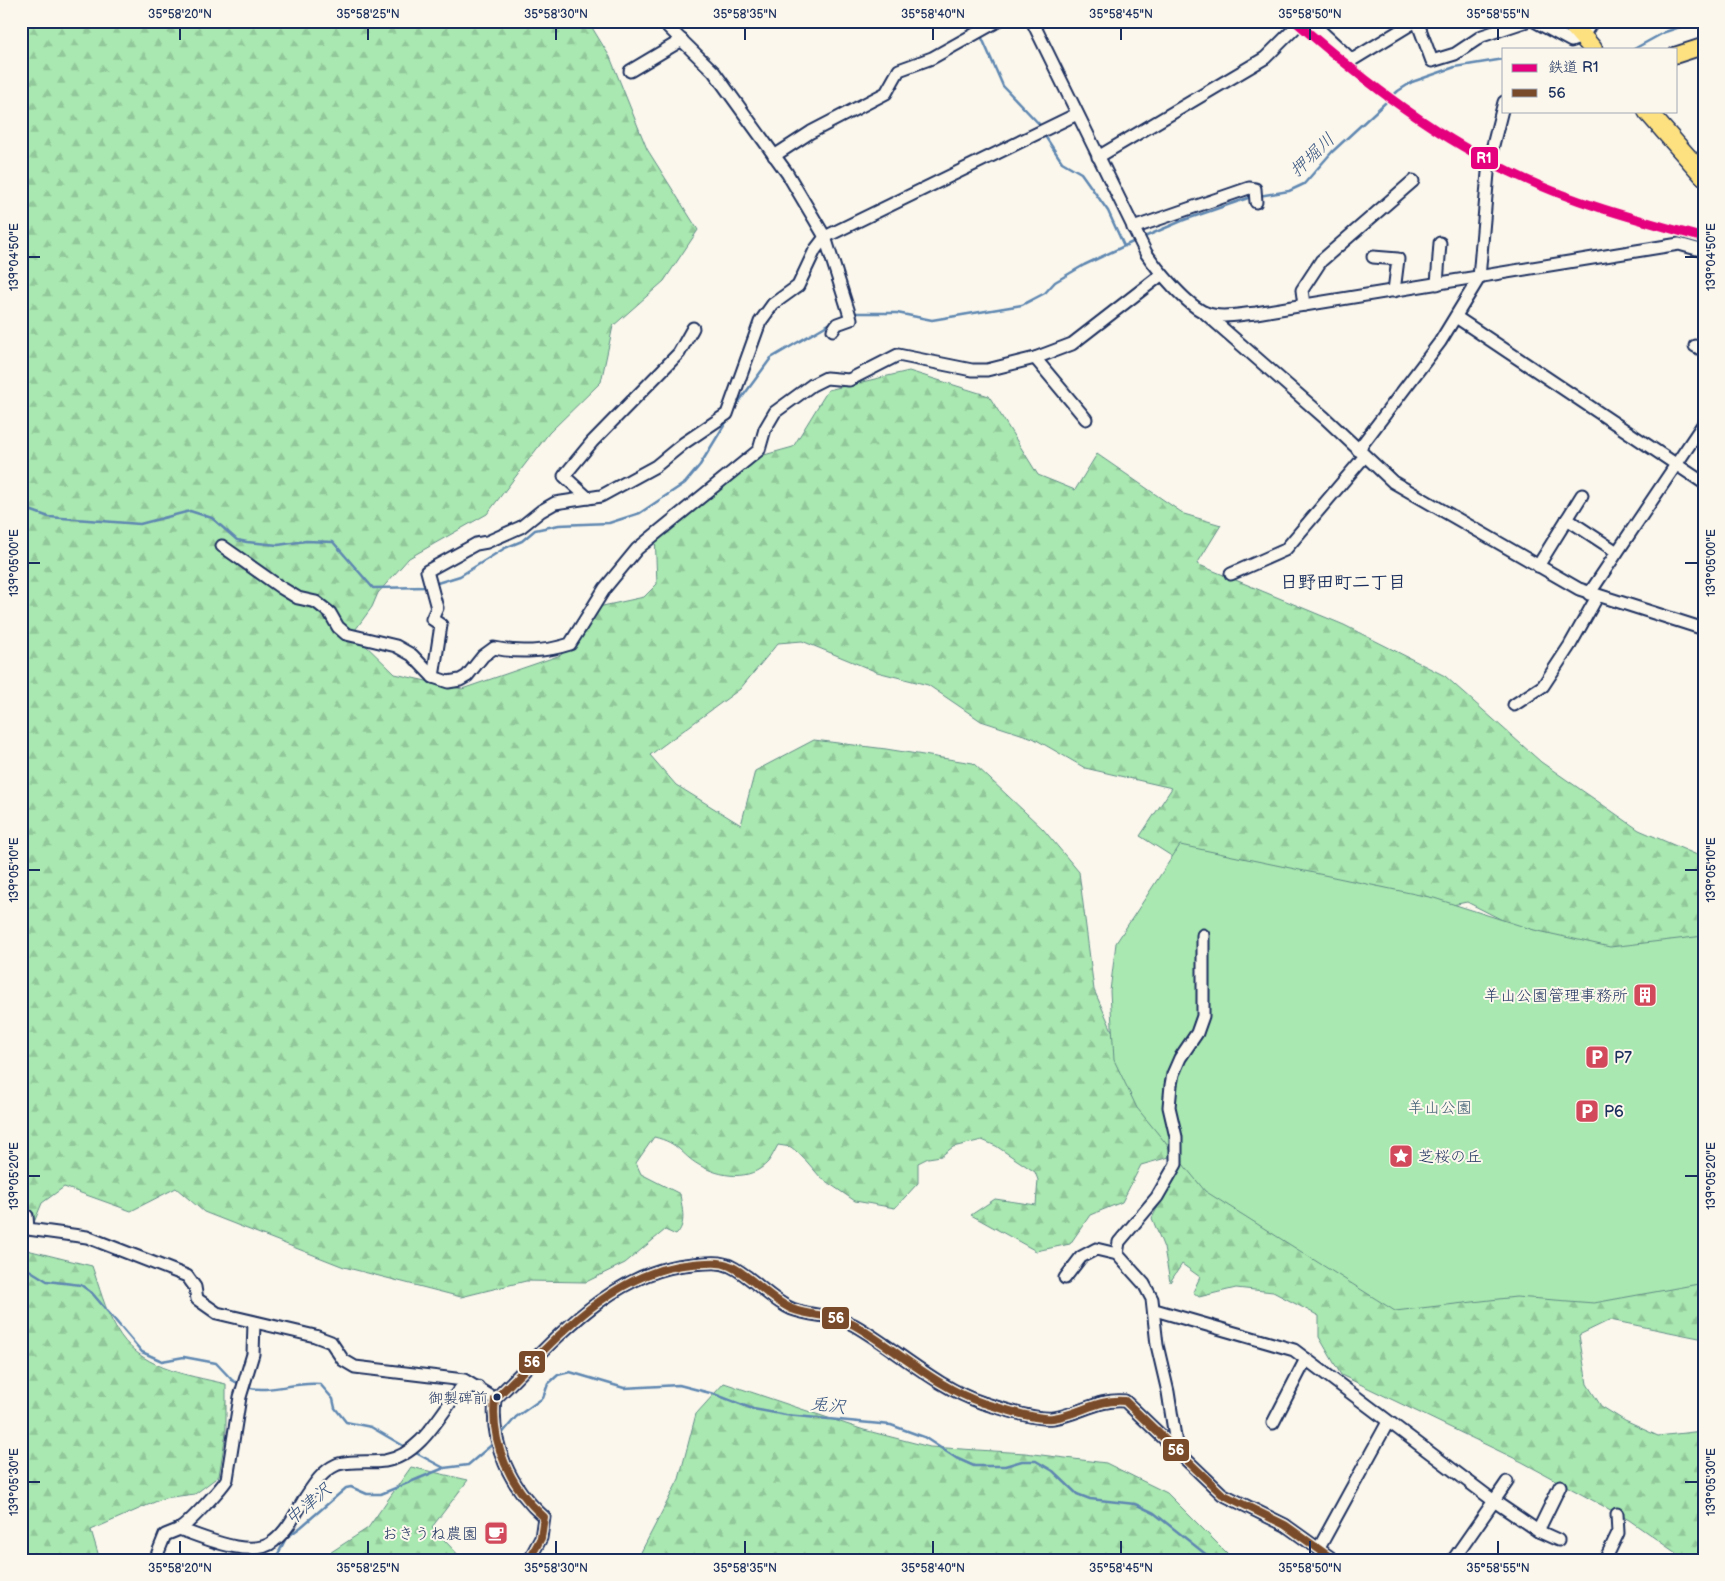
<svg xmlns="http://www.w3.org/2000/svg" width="1725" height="1581" viewBox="0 0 1725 1581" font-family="'Balsamiq Sans','Klee One',sans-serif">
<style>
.forest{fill:url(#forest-firs);stroke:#628c87}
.park{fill:#a9e8b0;stroke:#628c87}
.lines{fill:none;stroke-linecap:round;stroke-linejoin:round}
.stream{stroke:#5e87b1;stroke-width:2.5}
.minor-casing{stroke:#1b2f5e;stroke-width:15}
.major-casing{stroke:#1b2f5e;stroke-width:19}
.highway-casing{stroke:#1b2f5e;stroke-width:21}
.minor{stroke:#fbf7ec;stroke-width:11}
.major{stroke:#fde080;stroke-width:15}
.highway{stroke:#fde080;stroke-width:18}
.bus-1-casing{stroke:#fbf7ec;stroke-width:11}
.bus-1{stroke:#7a4b2a;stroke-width:8}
.rail-1-casing{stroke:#fbf7ec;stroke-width:12}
.rail-1{stroke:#e5007d;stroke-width:9}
.ticks{fill:none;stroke:#1b2f5e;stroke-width:2}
.bus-dot{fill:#1b2f5e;stroke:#fbf7ec;stroke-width:2}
.labels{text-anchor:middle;stroke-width:4;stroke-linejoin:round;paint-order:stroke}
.bus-label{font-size:15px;fill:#1b2f5e;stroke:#fbf7ec;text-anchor:end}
.poi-label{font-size:16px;fill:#1b2f5e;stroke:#fbf7ec;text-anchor:start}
.park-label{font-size:16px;fill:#3e5d72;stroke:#fbf7ec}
.water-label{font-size:18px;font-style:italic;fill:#375480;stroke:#fbf7ec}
.neighbourhood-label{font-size:18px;font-weight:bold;fill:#1b2f5e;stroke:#fbf7ec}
.line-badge{stroke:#fbf7ec;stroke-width:2}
.badge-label{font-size:14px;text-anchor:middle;font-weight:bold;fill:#fff}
.neatline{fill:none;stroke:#1b2f5e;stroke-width:2}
.ticks-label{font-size:12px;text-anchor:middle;fill:#1b2f5e}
</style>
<defs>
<pattern id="forest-firs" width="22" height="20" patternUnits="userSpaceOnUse" patternTransform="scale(1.25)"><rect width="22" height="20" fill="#a9e8b0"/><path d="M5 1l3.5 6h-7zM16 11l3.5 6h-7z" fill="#91c79a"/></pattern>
</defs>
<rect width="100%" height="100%" fill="#fbf7ec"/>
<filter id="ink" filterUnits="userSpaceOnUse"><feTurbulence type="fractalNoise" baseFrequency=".02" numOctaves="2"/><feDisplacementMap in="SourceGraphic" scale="10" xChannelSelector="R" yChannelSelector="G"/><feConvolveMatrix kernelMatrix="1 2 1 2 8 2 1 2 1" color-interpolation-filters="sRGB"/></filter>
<g filter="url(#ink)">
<g class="forest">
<path d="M21,21H588L610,57L647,149L698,230L664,281L613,326L601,382L549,433L487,514L409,558L378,593L372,607L353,633L395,674L462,689L561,655L589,609L644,597L657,584L655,533L757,457L793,447L828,390L909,371L989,396L1038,475L1075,490L1097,454L1184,514L1221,525L1197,564L1344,625L1445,676L1541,762L1639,830L1704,858V975L1510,924L1467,902L1364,923L1181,862L1140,836L1172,788L1085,768L1033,738L981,721L928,685L877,672L802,641L778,643L740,689L650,755L676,785L741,825L755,771L814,740L886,749L973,763L1043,829L1079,872L1094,990L1147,1109L1173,1156L1141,1165L1122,1202L1090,1215L1070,1244L1036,1251L971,1215L995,1199L1036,1205L1038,1180L1035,1172L996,1146L982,1140L953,1147L941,1156L928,1158L918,1163V1183L895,1208L855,1201L821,1178L802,1156L791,1147L778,1145C775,1150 772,1157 768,1162C750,1182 720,1177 699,1165C680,1154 680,1143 654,1137L636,1163L641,1174L680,1194C682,1209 687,1224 676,1235L665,1230L625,1263L586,1282L526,1281L461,1297L344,1267L204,1212L176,1188L131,1211L64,1187L42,1203L23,1249L92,1266C99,1286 105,1310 116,1328C139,1369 184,1374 226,1384V1433L219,1476L195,1494L164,1498L91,1530L100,1560H21Z"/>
<path d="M1180,1163L1263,1201L1704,1277V1339L1610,1320L1579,1335L1587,1384L1601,1406L1625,1421L1658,1436L1702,1431L1704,1434V1560H1686L1629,1520L1522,1462L1341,1375L1319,1337V1316L1273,1292L1236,1288L1199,1297L1193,1292L1200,1277L1182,1264L1170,1282L1164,1248L1152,1218Z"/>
<path d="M724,1383L864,1430L930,1447L1025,1453L1106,1463L1167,1493L1230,1556L1231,1560H637L679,1479L696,1414Z"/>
<path d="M411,1467L468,1480L432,1527L463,1560H319L368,1528Z"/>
</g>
<path class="park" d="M1180,845L1434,898L1534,930L1610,947L1704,936V1283L1594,1303L1516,1297L1395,1311L1205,1191L1137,1108L1114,1060L1110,991L1116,943Z"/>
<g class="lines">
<g class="stream">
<path d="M974,21L977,28"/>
<path d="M982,38L1003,86L1041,126"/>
<path d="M1634,49L1665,32L1698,21"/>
<path d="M1045,136L1062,162L1081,173L1108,211L1124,246"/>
<path d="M1259,196L1289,191L1304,184L1332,152L1398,91L1412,82L1455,67L1504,59"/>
<path d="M1142,238L1184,220L1251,197"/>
<path d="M853,313H897L932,320L1022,305L1045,293L1055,282L1084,265L1137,240"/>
<path d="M735,407L771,358L834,321"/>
<path d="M21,507L49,517L140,524L190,511L212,518L237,540L247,542L278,545L306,541L333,542L373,588L427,587"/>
<path d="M434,584L460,576L505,548L522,541L535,530L559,525L609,523L640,513L685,483L700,465L728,419"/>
<path d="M21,1265L47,1281L81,1285L92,1293L142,1352L162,1361L184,1357L216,1363L232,1380L241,1385"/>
<path d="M246,1387C269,1394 295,1381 320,1384L333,1399L335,1408L346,1422L371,1427L407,1448"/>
<path d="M500,1436L516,1417L543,1398L548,1384L558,1375L570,1372L624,1388L679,1385L714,1394L753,1409L786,1415L891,1425L924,1437L956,1458L974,1466H1005L1022,1461H1036L1053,1471L1077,1494L1090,1499L1135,1504L1154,1513L1213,1560"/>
<path d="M414,1452L444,1468"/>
<path d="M222,1560L248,1555L277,1556L286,1538L301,1527L346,1488L351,1487L367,1494H381L444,1468L468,1465L495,1442"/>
</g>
<g class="minor-casing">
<g id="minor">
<path d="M662,21L714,72L787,173L825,237L851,319L837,324L833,330"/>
<path d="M1032,21L1146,253C1157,269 1187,306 1206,313C1220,319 1241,314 1256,313L1679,244L1704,251"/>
<path d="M1310,21L1352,60L1416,21"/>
<path d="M1417,21L1432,61L1455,54L1482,36L1527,21"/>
<path d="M1534,21L1571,41L1582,37L1593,21"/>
<path d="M630,71L682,40"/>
<path d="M774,156L811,132L886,93L899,70L932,58L998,21"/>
<path d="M1098,157L1265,58L1302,21"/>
<path d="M1133,228L1249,188L1255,189L1256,202"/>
<path d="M1373,257L1398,259L1394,291"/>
<path d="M1437,284L1440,243"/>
<path d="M1304,305L1302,290L1321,261L1413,181"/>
<path d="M1205,313L1325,418L1393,482L1579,589L1704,629"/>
<path d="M1456,317L1704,483"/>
<path d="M1695,346L1704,351"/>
<path d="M1035,358L1086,419"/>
<path d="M1358,450L1440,342L1479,278L1489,161L1504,102"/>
<path d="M588,498L564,476L592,442L679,353L693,328"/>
<path d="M1567,519L1617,552"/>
<path d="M222,546L280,587L298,598L316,602L330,613L338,627L346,634L396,646L412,655L433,677L448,682L460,680L467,676L483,656L494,648C518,653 546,652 570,644L605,588L637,549L759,450L765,429L775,412L812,385L826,378L849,380L898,355L972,370H987L1035,358L1072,344L1161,275"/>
<path d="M1538,566L1582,495"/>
<path d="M1231,574L1285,550L1364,457"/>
<path d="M1589,594L1704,423"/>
<path d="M433,677L441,625L432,619L437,608L427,571L476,544L487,542L521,527L541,511L555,503L601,496L656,466L684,443L727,414L760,322L773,304L798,286L815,250L825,237L1077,114"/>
<path d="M1514,705L1543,686L1570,645L1597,597"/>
<path d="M27,1216L28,1229L87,1237L187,1276L195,1287L197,1299L217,1313L315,1336L331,1342L343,1360L355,1367L464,1380L495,1399"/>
<path d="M1117,1254L1119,1242L1157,1197L1176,1164V1137L1169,1107L1171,1085L1173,1074L1180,1058L1197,1033L1203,1016V935"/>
<path d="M1065,1278L1081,1257L1096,1249L1117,1254L1144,1284L1152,1299L1157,1345L1168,1392L1177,1450"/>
<path d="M1155,1310L1294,1350L1494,1501L1453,1560"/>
<path d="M1273,1423L1306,1359"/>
<path d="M1507,1482L1494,1501L1538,1531L1558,1540"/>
<path d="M179,1529C203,1537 252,1560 274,1541C288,1530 296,1513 305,1498C313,1486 321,1472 336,1465C347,1460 371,1463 385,1461C420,1455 440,1415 460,1389L478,1387"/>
<path d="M1538,1531L1560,1486"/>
<path d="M1319,1548L1388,1422"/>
<path d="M155,1560L165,1535C170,1533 175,1531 180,1529C189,1523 222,1488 227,1479L240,1397L253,1354L254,1323"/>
<path d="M529,1560L541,1538L544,1517C510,1487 490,1444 495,1399C551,1345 610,1270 693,1264C706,1263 718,1261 730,1266C752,1276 769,1299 792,1309C812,1317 835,1314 854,1325C896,1349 937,1388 983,1403C1001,1408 1034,1420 1053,1418C1078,1415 1099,1398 1125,1401L1222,1494L1285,1525L1334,1560"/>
<path d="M1605,1560L1618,1533L1617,1514"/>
</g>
</g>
<g class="major-casing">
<path id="major" d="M1676,55L1704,46"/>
</g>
<g class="highway-casing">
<g id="highway">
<path d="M1569,21L1593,49"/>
<path d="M1647,111L1704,176"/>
</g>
</g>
<use href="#minor" class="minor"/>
<use href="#major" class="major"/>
<use href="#highway" class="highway"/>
<g class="bus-1-casing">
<path id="bus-1" d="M529,1560L541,1538L544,1517C510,1487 490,1444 495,1399C551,1345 610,1270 693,1264C706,1263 718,1261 730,1266C752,1276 769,1299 792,1309C812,1317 835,1314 854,1325C896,1349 937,1388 983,1403C1001,1408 1034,1420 1053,1418C1078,1415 1099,1398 1125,1401L1222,1494L1285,1525L1334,1560"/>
</g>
<use href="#bus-1" class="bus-1"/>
<g class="rail-1-casing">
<path id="rail-1" d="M1295,21C1365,82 1438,139 1523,178C1580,205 1643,221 1704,238"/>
</g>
<use href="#rail-1" class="rail-1"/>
</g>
</g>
<path class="ticks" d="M180,28V40M368,28V40M556,28V40M745,28V40M933,28V40M1121,28V40M1310,28V40M1498,28V40M28,257H40M1685,257H1698M28,563H40M1685,563H1698M28,870H40M1685,870H1698M28,1176H40M1685,1176H1698M28,1482H40M1685,1482H1698M180,1541V1554M368,1541V1554M556,1541V1554M745,1541V1554M933,1541V1554M1121,1541V1554M1310,1541V1554M1498,1541V1554"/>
<defs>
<g id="building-square" transform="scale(1.25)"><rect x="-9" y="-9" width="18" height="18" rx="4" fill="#d1495b" stroke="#fbf7ec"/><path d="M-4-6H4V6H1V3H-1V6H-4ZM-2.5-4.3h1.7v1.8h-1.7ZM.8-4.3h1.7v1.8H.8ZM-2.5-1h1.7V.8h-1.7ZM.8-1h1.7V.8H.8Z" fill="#fff"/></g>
<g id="parking-square" transform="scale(1.25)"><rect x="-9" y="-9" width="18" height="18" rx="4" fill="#d1495b" stroke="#fbf7ec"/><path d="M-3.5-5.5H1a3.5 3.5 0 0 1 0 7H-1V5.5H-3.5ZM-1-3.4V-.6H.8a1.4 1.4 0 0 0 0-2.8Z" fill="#fff"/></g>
<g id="sight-square" transform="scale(1.25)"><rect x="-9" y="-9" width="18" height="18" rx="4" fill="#d1495b" stroke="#fbf7ec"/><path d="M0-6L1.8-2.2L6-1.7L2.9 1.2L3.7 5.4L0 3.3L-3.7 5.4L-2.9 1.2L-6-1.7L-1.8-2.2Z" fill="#fff"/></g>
<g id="cafe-square" transform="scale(1.25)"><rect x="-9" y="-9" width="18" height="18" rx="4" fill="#d1495b" stroke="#fbf7ec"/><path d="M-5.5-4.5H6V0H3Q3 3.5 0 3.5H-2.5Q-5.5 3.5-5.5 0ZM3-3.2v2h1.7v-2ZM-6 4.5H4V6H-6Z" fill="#fff"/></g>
</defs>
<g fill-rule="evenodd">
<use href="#building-square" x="1645" y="995"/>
<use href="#parking-square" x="1597" y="1057"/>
<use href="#parking-square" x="1587" y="1111"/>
<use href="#sight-square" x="1401" y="1156"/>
<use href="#cafe-square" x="496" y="1533"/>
</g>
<circle class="bus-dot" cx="497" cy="1397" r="4.5"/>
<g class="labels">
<g class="bus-label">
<text x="488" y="1403">御製碑前</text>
</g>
<g class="poi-label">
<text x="1628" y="1001" text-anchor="end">羊山公園管理事務所</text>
<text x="1614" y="1063">P7</text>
<text x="1604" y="1117">P6</text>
<text x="1418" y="1162">芝桜の丘</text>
<text x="478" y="1539" text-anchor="end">おきうね農園</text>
</g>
<g class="park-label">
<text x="1440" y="1113">羊山公園</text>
</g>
<g class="water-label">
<text transform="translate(1312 155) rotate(-44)" y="6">押堀川</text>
<text transform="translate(828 1405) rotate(7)" y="6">兎沢</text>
<text transform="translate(308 1504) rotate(-40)" y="6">中津沢</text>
</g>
<g class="neighbourhood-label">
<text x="1343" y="588">日野田町二丁目</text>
</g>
</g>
<g class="line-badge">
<rect x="1470" y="146" width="29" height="24" rx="5" fill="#e5007d"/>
<rect x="821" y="1306" width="29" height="24" rx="5" fill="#7a4b2a"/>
<rect x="518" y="1350" width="28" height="24" rx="5" fill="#7a4b2a"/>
<rect x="1162" y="1438" width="28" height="24" rx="5" fill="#7a4b2a"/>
</g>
<g class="badge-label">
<text x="1484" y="163">R1</text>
<text x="836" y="1323">56</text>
<text x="532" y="1367">56</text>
<text x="1176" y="1455">56</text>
</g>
<rect width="1725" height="1581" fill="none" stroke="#fbf7ec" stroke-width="55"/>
<rect x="1502" y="48" width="175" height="65" fill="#fbf7ec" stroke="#a1a7b3"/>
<rect x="1512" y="64" width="25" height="8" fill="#e5007d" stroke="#a1a7b3"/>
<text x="1548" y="72" font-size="15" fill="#1b2f5e">鉄道 R1</text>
<rect x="1512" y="89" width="25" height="8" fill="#7a4b2a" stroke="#a1a7b3"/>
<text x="1548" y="98" font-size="15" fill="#1b2f5e">56</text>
<rect x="28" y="28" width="1670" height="1526" class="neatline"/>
<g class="ticks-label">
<text x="180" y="18">35°58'20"N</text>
<text x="368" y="18">35°58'25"N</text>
<text x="556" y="18">35°58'30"N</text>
<text x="745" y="18">35°58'35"N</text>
<text x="933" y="18">35°58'40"N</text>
<text x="1121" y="18">35°58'45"N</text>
<text x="1310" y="18">35°58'50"N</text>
<text x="1498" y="18">35°58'55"N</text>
<text transform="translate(1711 257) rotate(-90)" y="4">139°04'50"E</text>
<text transform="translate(14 257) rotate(-90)" y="4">139°04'50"E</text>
<text transform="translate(1711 563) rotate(-90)" y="4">139°05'00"E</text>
<text transform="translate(14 563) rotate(-90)" y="4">139°05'00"E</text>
<text transform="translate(1711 870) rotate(-90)" y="4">139°05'10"E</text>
<text transform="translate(14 870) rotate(-90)" y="4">139°05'10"E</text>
<text transform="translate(1711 1176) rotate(-90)" y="4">139°05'20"E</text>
<text transform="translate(14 1176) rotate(-90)" y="4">139°05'20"E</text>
<text transform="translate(14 1482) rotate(-90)" y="4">139°05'30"E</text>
<text transform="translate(1711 1482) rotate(-90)" y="4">139°05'30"E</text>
<text x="180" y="1572">35°58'20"N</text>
<text x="368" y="1572">35°58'25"N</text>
<text x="556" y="1572">35°58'30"N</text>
<text x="745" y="1572">35°58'35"N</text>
<text x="933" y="1572">35°58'40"N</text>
<text x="1121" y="1572">35°58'45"N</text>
<text x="1310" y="1572">35°58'50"N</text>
<text x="1498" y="1572">35°58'55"N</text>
</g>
</svg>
